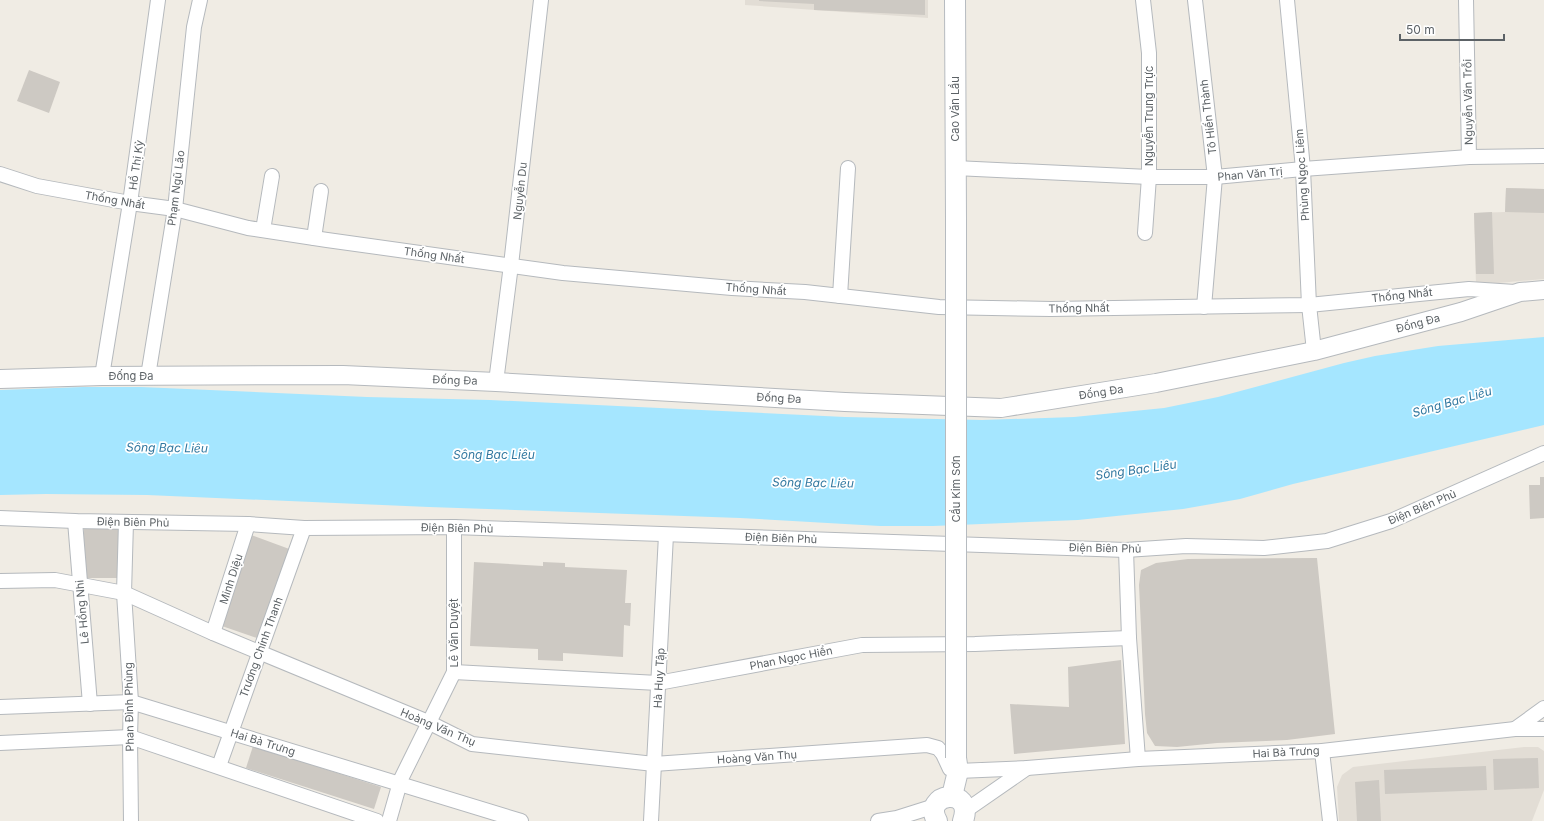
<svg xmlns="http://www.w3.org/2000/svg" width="1544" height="821" viewBox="0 0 1544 821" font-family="Inter,sans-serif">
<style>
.education{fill:#e2ddd5}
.water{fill:#a5e6ff}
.building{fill:#cdc9c3}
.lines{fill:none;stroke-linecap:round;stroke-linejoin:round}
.minor-casing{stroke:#b5b9bd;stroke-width:16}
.tertiary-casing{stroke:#b5b9bd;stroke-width:20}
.secondary-casing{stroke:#b6bbc0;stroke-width:22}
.minor{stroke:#fff;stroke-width:14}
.tertiary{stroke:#fff;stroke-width:18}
.secondary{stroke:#fff;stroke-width:20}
.secondary-bridge-casing{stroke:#b6bbc0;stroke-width:22;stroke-linecap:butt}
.secondary-bridge{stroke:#fff;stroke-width:20}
.labels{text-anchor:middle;stroke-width:3.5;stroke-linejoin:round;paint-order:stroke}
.street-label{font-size:11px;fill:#5c6266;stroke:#fff}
.water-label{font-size:12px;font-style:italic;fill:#3178a0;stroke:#fff}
</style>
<rect width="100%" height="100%" fill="#f0ece4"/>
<g class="education">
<path d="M745,0H928V18L745,5Z"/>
<path d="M1506,188L1544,189V279L1476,285L1474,213L1505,212Z"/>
<path d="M1524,747H1538L1544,751V790L1532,821H1339L1337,787L1342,775L1353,767Z"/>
</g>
<path class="water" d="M1544,337V425L1293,484L1240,499L1183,509L1078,520L933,526H880L740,518L429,507L147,495L46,494L0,495V390L83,387H141L367,397L490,400L845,417L982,420L1074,417L1164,408L1218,397L1344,363L1375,356L1438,346Z"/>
<g class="building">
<path d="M759,0H925V15L814,10V4L759,1Z"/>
<path d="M29,70L60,82L49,113L17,101Z"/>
<path d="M1506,188L1544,189V213L1505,212Z"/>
<path d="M1492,212L1494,274H1476L1474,213Z"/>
<path d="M1540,477H1544V518L1530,519L1529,485H1540Z"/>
<path d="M84,529H120L119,578H84Z"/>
<path d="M251,535L292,550L260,639L219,625Z"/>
<path d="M1317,558L1335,734L1287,740L1217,743L1177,747L1155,746L1147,733L1145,714L1139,585L1141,570L1156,563L1188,559Z"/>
<path d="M474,562L543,566V562L565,563V567L627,570L625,603H631L630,626L624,625L623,657L563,653V661L538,660V649L470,646Z"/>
<path d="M1121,660L1125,744L1014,754L1010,704L1069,707L1068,667Z"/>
<path d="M253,746L381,787L374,809L246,768Z"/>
<path d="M1538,758L1539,788L1494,790L1493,759Z"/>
<path d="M1486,766L1487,790L1385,794L1384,770Z"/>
<path d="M1379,780L1381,821H1357L1355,782Z"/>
</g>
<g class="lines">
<g class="minor-casing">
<g id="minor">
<path d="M1143,0L1149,53V177L1145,233"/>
<path d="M1195,0L1215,177L1204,307"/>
<path d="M1287,0L1303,169L1309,305L1314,351"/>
<path d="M1466,0L1469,157"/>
<path d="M955,168L1149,177H1215L1303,169L1469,157L1544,156"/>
<path d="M0,174L37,186L130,203L175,209L248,228L327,240L563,273L732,288L805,292L939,307L1051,309L1309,305L1469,289L1515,292"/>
<path d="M263,230L272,176"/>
<path d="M314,238L321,191"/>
<path d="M840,296L848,168"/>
<path d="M102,376L130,203L158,0"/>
<path d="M148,376L175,209L194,27L200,0"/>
<path d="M496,382L511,265L541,0"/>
<path d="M0,518L75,521L248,524L304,528L454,527L1126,550L1186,546L1264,548L1327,541L1391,521L1544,453"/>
<path d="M75,521L90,704"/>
<path d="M126,522L124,593L131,702L130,737L131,821"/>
<path d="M1126,550L1129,638L1138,759"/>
<path d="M0,581L55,580L124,593L213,633L428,722L472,744L654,764L927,745L938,748L943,754L950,769L958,771L1027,768L1138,759L1322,751L1515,729H1544"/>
<path d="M213,633L248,524"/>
<path d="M454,672L658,683L862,645L975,644L1129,638"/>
<path d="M0,707L131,702L521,821"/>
<path d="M1515,729L1544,708"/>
<path d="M0,743L130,737L377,821"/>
<path d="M1322,751L1330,821"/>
<path d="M219,766L304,528"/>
<path d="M965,811L1027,768"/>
<path d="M389,821L401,779L454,672V527"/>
<path d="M651,821L666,535"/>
<path d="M878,821L897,818L935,806"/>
</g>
</g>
<g class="tertiary-casing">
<path id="tertiary" d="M0,379L102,376L343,375L496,382L845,402L1001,408L1156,383L1314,351L1461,312L1520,292L1544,290"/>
</g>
<g class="secondary-casing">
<g id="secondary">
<path d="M955,0L956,219"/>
<path d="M952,796L958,771L956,758"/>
<path d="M937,821C921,793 975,785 963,821"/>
</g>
</g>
<use href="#minor" class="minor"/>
<use href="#tertiary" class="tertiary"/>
<use href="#secondary" class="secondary"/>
<g class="secondary-bridge-casing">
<path id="secondary-bridge" d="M956,219V758"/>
</g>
<use href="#secondary-bridge" class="secondary-bridge"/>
</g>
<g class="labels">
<g class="street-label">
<text transform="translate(1468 102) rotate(-91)" y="4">Nguyễn Văn Trỗi</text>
<text transform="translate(955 109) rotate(-90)" y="4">Cao Văn Lầu</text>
<text transform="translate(1149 116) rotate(-90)" y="4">Nguyễn Trung Trực</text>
<text transform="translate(1208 117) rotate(-97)" y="4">Tô Hiến Thành</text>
<text transform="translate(136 165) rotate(-82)" y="4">Hồ Thị Kỷ</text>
<text transform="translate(1250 174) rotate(-5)" y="4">Phan Văn Trị</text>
<text transform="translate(1302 175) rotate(-94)" y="4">Phùng Ngọc Liêm</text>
<text transform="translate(176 188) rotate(-83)" y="4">Phạm Ngũ Lão</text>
<text transform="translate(520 191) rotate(-84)" y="4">Nguyễn Du</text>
<text transform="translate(115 200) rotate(10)" y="4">Thống Nhất</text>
<text transform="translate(434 255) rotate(8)" y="4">Thống Nhất</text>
<text transform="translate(756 289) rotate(4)" y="4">Thống Nhất</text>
<text transform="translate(1402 295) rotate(-6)" y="4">Thống Nhất</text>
<text transform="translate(1079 308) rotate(-1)" y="4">Thống Nhất</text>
<text transform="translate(1418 323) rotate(-15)" y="4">Đống Đa</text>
<text x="131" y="380">Đống Đa</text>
<text transform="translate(455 380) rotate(2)" y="4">Đống Đa</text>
<text transform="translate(1101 392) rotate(-9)" y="4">Đống Đa</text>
<text transform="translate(779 398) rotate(3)" y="4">Đống Đa</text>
<text transform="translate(956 489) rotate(-90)" y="4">Cầu Kim Sơn</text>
<text transform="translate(1422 507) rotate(-23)" y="4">Điện Biên Phủ</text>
<text transform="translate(133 522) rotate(1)" y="4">Điện Biên Phủ</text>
<text transform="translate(457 528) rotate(1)" y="4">Điện Biên Phủ</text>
<text transform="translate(781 538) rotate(2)" y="4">Điện Biên Phủ</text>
<text transform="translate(1105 548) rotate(1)" y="4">Điện Biên Phủ</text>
<text transform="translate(231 579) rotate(-72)" y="4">Minh Diệu</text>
<text transform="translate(82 612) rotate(-95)" y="4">Lê Hồng Nhi</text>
<text transform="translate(454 633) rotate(-90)" y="4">Lê Văn Duyệt</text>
<text transform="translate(261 647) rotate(-70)" y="4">Trương Chính Thanh</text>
<text transform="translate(791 658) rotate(-11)" y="4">Phan Ngọc Hiển</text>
<text transform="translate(659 678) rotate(-87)" y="4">Hà Huy Tập</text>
<text transform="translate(129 707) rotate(-91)" y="4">Phan Đình Phùng</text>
<text transform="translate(438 727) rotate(23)" y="4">Hoàng Văn Thụ</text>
<text transform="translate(263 742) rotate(17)" y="4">Hai Bà Trưng</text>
<text transform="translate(1286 752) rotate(-3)" y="4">Hai Bà Trưng</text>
<text transform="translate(757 757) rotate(-4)" y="4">Hoàng Văn Thụ</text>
</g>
<g class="water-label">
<text transform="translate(1452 402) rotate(-16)" y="4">Sông Bạc Liêu</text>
<text transform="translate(167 448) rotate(1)" y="4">Sông Bạc Liêu</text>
<text x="494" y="459">Sông Bạc Liêu</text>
<text transform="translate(1136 470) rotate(-8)" y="4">Sông Bạc Liêu</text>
<text transform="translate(813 483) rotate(1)" y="4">Sông Bạc Liêu</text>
</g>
</g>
<path d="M1400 34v6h104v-6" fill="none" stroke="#5c6266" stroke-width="2"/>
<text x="1406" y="34" font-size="12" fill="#5c6266" stroke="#ffffff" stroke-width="3" paint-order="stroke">50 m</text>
</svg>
